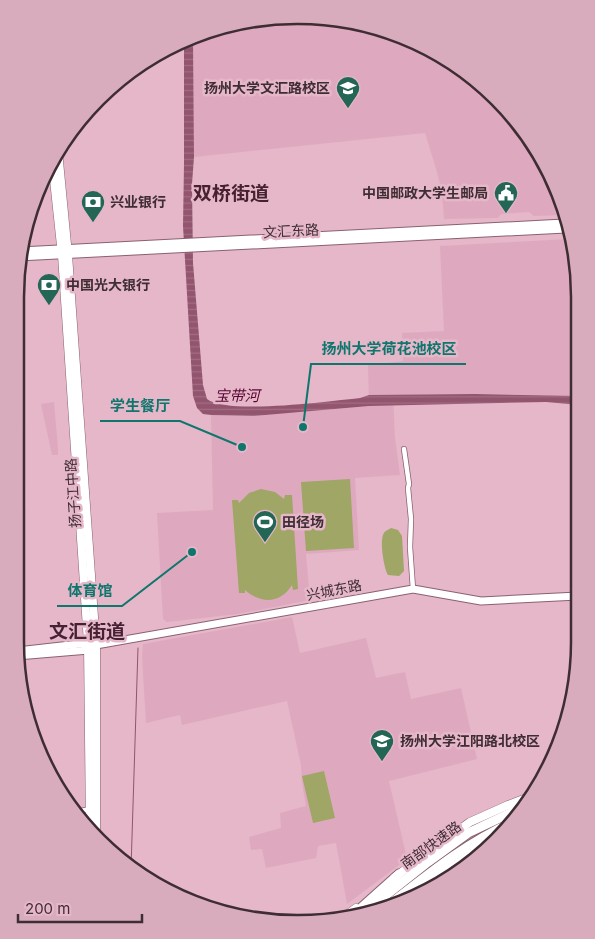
<svg xmlns="http://www.w3.org/2000/svg" width="595" height="939" viewBox="0 0 595 939" font-family="Inter,'Noto Sans SC',sans-serif">
<style>
.built{fill:#dea9be}
.green{fill:#9fa666}
.water{fill:url(#water-rules)}
.lines{fill:none;stroke-linecap:round;stroke-linejoin:round}
.stream{stroke:#93546e;stroke-width:1}
.street-casing{stroke:#8a6171;stroke-width:6}
.secondary-casing{stroke:#8a6171;stroke-width:9}
.primary-casing{stroke:#8a6171;stroke-width:9}
.highway-casing{stroke:#8a6171;stroke-width:11}
.street{stroke:#fff;stroke-width:4.5}
.secondary{stroke:#fff;stroke-width:7}
.primary{stroke:#fff;stroke-width:8}
.highway{stroke:#fff;stroke-width:9}
.labels{text-anchor:middle;stroke-width:5;stroke-linejoin:round;paint-order:stroke}
.poi-label{font-size:14px;font-weight:bold;fill:#3f2d34;stroke:#e5b7c8;text-anchor:start}
.street-label{font-size:14px;fill:#3f2d34;stroke:#e5b7c8}
.water-label{font-size:15px;font-style:italic;fill:#590634;stroke:#e5b7c8}
.district-label{font-size:19px;font-weight:bold;fill:#452131;stroke:#e5b7c8}
.rim{fill:none;stroke:#3f2d34;stroke-width:2.5}
.leader{fill:none;stroke:#0f766e;stroke-width:2}
.callout-dot{fill:#0f766e;stroke:#e5b7c8;stroke-width:2}
.callout-label{font-size:15px;text-anchor:middle;font-weight:bold;fill:#0f766e;stroke:#e5b7c8;stroke-width:5;stroke-linejoin:round;paint-order:stroke}
</style>
<defs>
<pattern id="water-rules" width="6" height="5" patternUnits="userSpaceOnUse" patternTransform="scale(1.25)"><rect width="6" height="5" fill="#93546e"/><path d="M0 2.5h6" fill="none" stroke="#a06f83"/></pattern>
</defs>
<rect width="100%" height="100%" fill="#e5b7c8"/>
<g class="built">
<path d="M279,16L388,30L484,85L551,173L562,215L534,216L529,212L501,214L498,218L444,219L442,193L437,172L425,133L194,157L193,39Z"/>
<path d="M569,239L579,279V396L475,394L393,395L395,438L400,475L355,478L359,550L306,554L310,600L238,614L167,622L163,619L157,513L213,510L211,415L253,416L369,406L368,365L403,361L402,333L444,331L440,246Z"/>
<path d="M54,402L58,448V455H52L41,404Z"/>
<path d="M292,617L300,653L366,638L376,678L405,672L411,699L461,688L477,759L389,781L407,859L347,904L336,843L318,846L316,858L266,868L262,849L251,850L249,837L281,828L280,813L306,806L302,783L301,765L287,701L182,725L180,715L146,723L142,657L143,644Z"/>
</g>
<g class="green">
<path d="M350,479L354,548L306,551L301,482Z"/>
<path d="M261,489L275,492L284,499L285,495H292L298,589L293,590L292,585C280,604 261,604 245,590V593H239L232,500H238L239,503L249,493Z"/>
<path d="M391,528L398,530L402,536L404,571L399,576L388,575C384,569 379,539 384,533C386,530 388,530 391,528Z"/>
<path d="M324,771L335,818L313,823L302,776Z"/>
</g>
<path class="water" d="M193,39L194,157L192,184L193,263L203,385L207,399C227,415 331,401 360,398L369,395L475,394L579,396V405L546,402L369,406L253,416L211,415L203,414L197,408L193,396L183,226L184,164V41Z"/>
<g class="lines">
<path class="stream" d="M131,869L138,648"/>
<g class="street-casing">
<g id="street">
<path d="M404,449L409,484L408,488L411,519L410,547L413,589"/>
<path d="M75,812L91,809"/>
</g>
</g>
<g class="secondary-casing">
<g id="secondary">
<path d="M20,251L564,223"/>
<path d="M18,257L566,229"/>
<path d="M17,651L88,643L96,645L413,589L481,601L578,596"/>
<path d="M17,656L89,650L91,648"/>
</g>
</g>
<g class="primary-casing">
<g id="primary">
<path d="M58,151L68,255L96,645V834"/>
<path d="M52,161L62,255L88,643L90,828"/>
<path d="M441,843L470,822L508,805L529,797"/>
<path d="M394,878L431,850"/>
<path d="M429,882L493,839L500,836"/>
<path d="M344,917L356,908"/>
</g>
</g>
<g class="highway-casing">
<g id="highway">
<path d="M427,853L447,842"/>
<path d="M406,900L433,879"/>
<path d="M385,908C426,876 465,843 513,822"/>
<path d="M361,915L428,862L468,833L523,807"/>
<path d="M352,916L399,874"/>
</g>
</g>
<use href="#street" class="street"/>
<use href="#secondary" class="secondary"/>
<use href="#primary" class="primary"/>
<use href="#highway" class="highway"/>
</g>
<defs>
<g id="university-pin" transform="scale(1.25)"><path d="M0 17L-7.5 6A9.5 9.5 0 1 1 7.5 6Z" fill="#246656" stroke="#e5b7c8"/><path d="M0-5L7-2L0 1L-7-2ZM-4 1L0 2.5L4 1V4Q0 6-4 4Z" fill="#fff"/></g>
<g id="civic-pin" transform="scale(1.25)"><path d="M0 17L-7.5 6A9.5 9.5 0 1 1 7.5 6Z" fill="#246656" stroke="#e5b7c8"/><path d="M-.6-6.5H3V-4.5H.6V-3L4-1V1h2V6H-6V1h2V-1L-.6-3ZM-1.2 2.5V6h2.4V2.5Z" fill="#fff"/></g>
<g id="bank-pin" transform="scale(1.25)"><path d="M0 17L-7.5 6A9.5 9.5 0 1 1 7.5 6Z" fill="#246656" stroke="#e5b7c8"/><path d="M-6-4H6V4H-6ZM0-2.3a2.3 2.3 0 1 0 0 4.6a2.3 2.3 0 1 0 0-4.6Z" fill="#fff"/></g>
<g id="stadium-pin" transform="scale(1.25)"><path d="M0 17L-7.5 6A9.5 9.5 0 1 1 7.5 6Z" fill="#246656" stroke="#e5b7c8"/><path d="M0-5a6.5 5 0 1 0 0 10a6.5 5 0 1 0 0-10ZM-3.5-1.8h7v3.6h-7Z" fill="#fff"/></g>
</defs>
<g fill-rule="evenodd">
<use href="#university-pin" x="348" y="88"/>
<use href="#civic-pin" x="506" y="193"/>
<use href="#bank-pin" x="93" y="202"/>
<use href="#bank-pin" x="49" y="285"/>
<use href="#stadium-pin" x="265" y="522"/>
<use href="#university-pin" x="382" y="741"/>
</g>
<g class="labels">
<g class="poi-label">
<text x="330" y="93" text-anchor="end">扬州大学文汇路校区</text>
<text x="488" y="198" text-anchor="end">中国邮政大学生邮局</text>
<text x="110" y="207">兴业银行</text>
<text x="66" y="290">中国光大银行</text>
<text x="282" y="527">田径场</text>
<text x="400" y="746">扬州大学江阳路北校区</text>
</g>
<g class="street-label">
<text transform="translate(291 231) rotate(-3)" y="5">文汇东路</text>
<text transform="translate(73 493) rotate(-94)" y="5">扬子江中路</text>
<text transform="translate(334 590) rotate(-11)" y="5">兴城东路</text>
<text transform="translate(431 845) rotate(-36)" y="5">南部快速路</text>
</g>
<g class="water-label">
<text x="237" y="401">宝带河</text>
</g>
<g class="district-label">
<text x="231" y="200">双桥街道</text>
<text x="87" y="638">文汇街道</text>
</g>
</g>
<path d="M0 0H595V939H0ZM297 24H298A273 273 0 0 1 571 297V642A273 273 0 0 1 298 915H297A273 273 0 0 1 24 642V297A273 273 0 0 1 297 24Z" fill="#d8acbc" fill-rule="evenodd"/>
<path class="rim" d="M297 24H298A273 273 0 0 1 571 297V642A273 273 0 0 1 298 915H297A273 273 0 0 1 24 642V297A273 273 0 0 1 297 24Z"/>
<path class="leader" d="M303 427L311 364H466M242 447L180 421H100M192 552L122 606H57"/>
<g class="callout-dot">
<circle cx="303" cy="427" r="5"/>
<circle cx="242" cy="447" r="5"/>
<circle cx="192" cy="552" r="5"/>
</g>
<g class="callout-label">
<text x="389" y="354">扬州大学荷花池校区</text>
<text x="140" y="411">学生餐厅</text>
<text x="90" y="596">体育馆</text>
</g>
<path d="M18 914v8h124v-8" fill="none" stroke="#3f2d34" stroke-width="2.5"/>
<text x="25" y="914" font-size="15" fill="#3f2d34" stroke="#e5b7c8" stroke-width="4" paint-order="stroke">200 m</text>
</svg>
